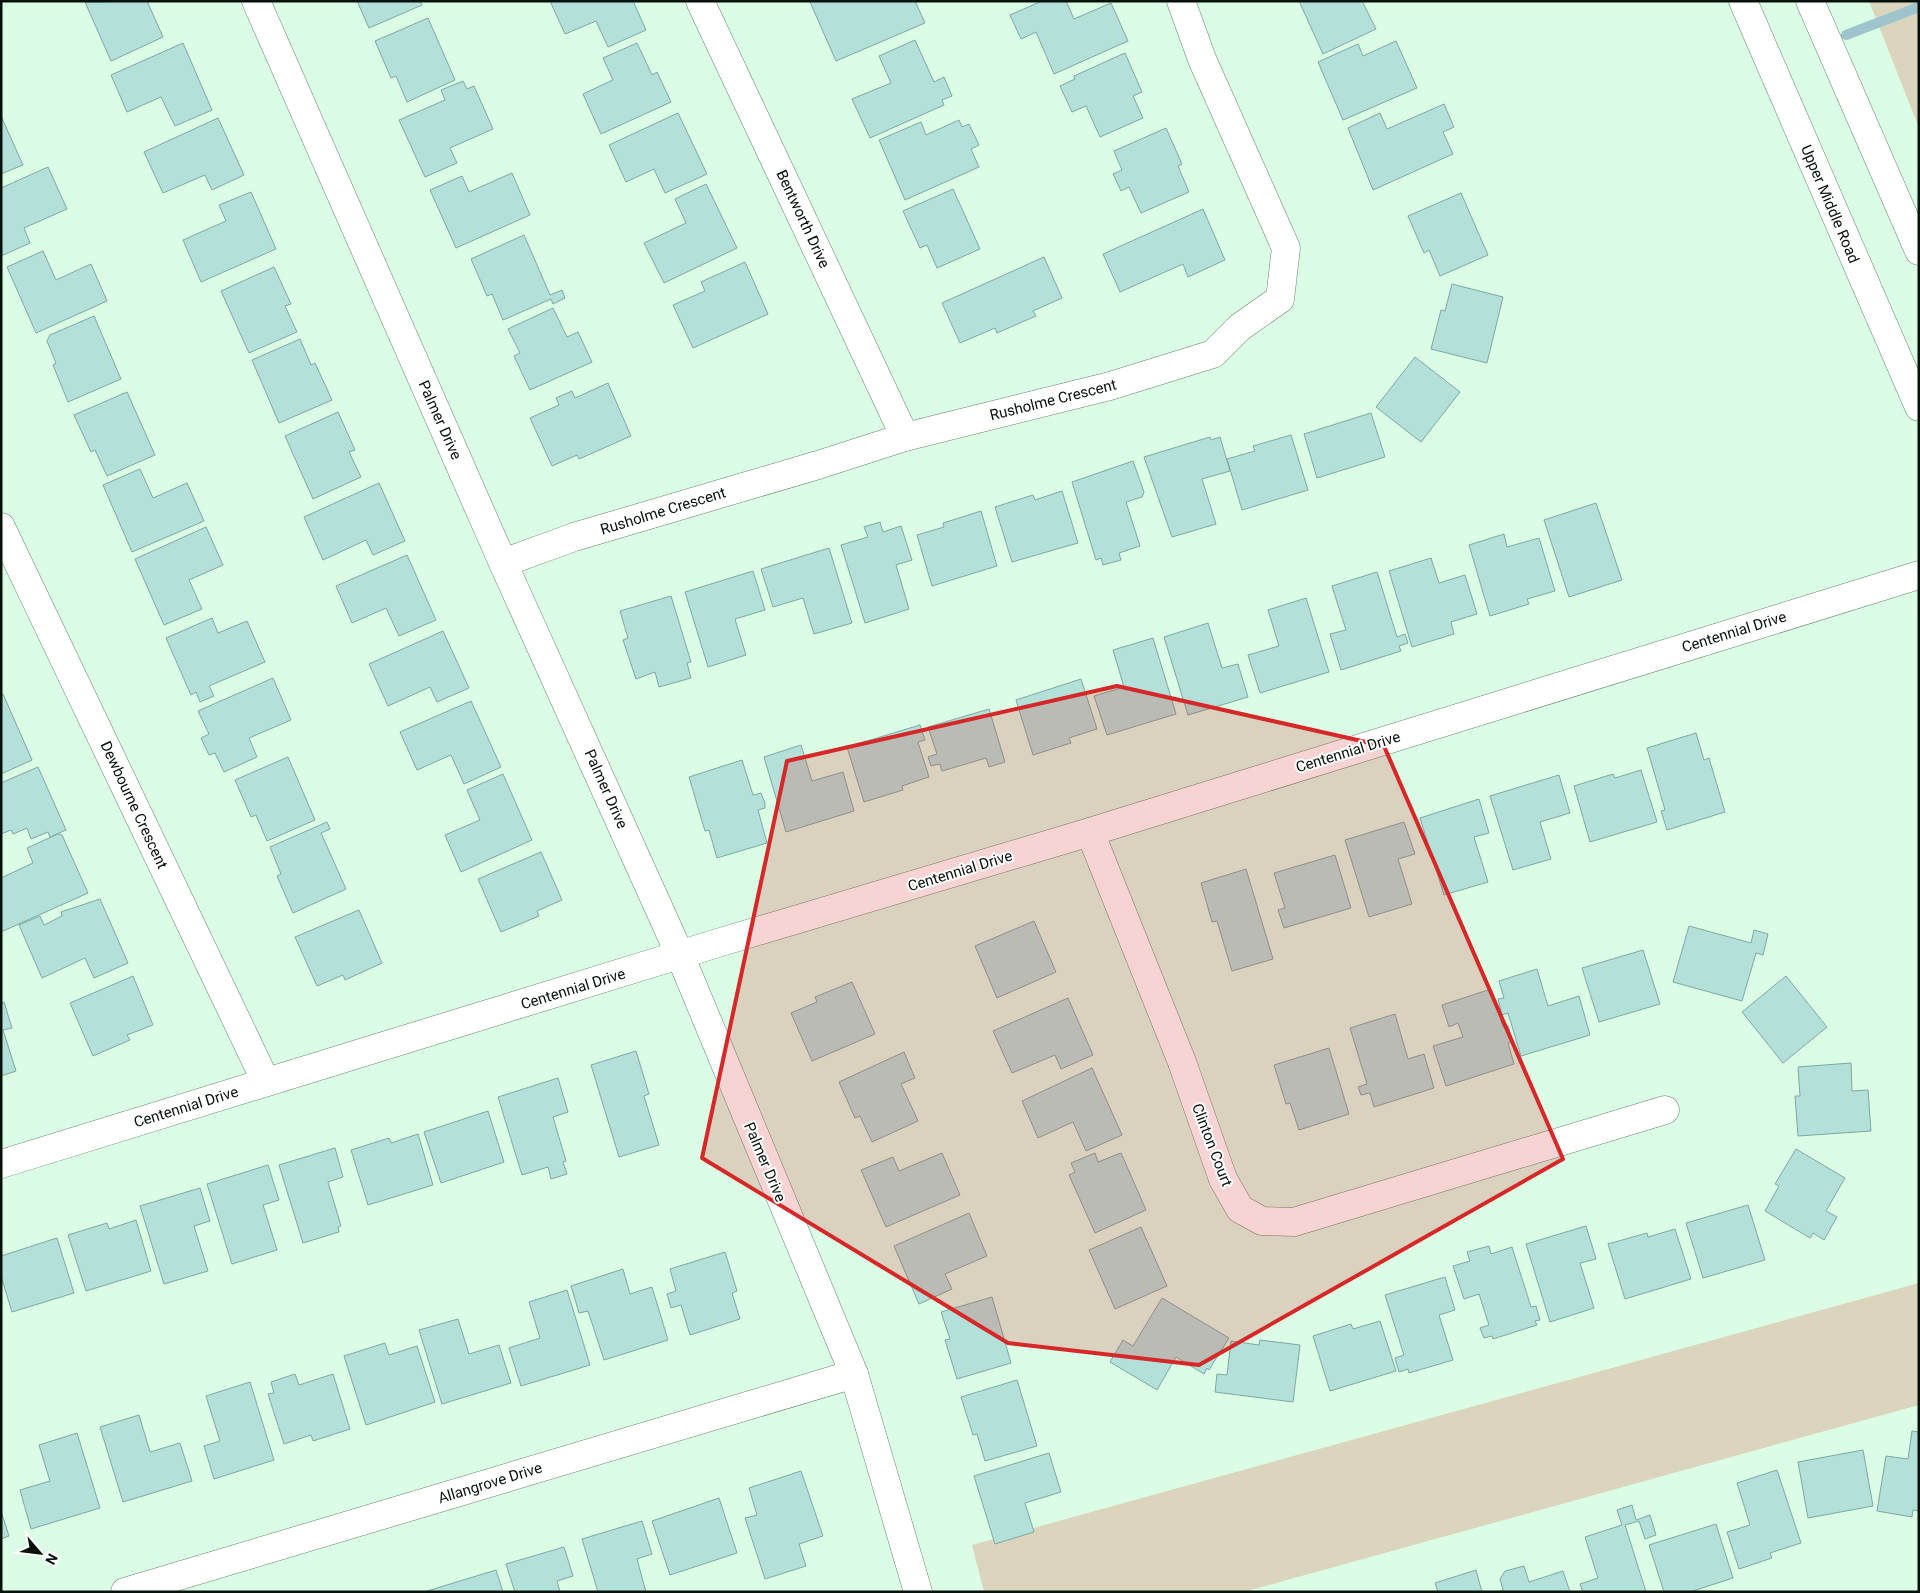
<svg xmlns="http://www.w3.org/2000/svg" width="1920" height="1593" viewBox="0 0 1920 1593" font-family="Roboto,sans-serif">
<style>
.green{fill:#dcd5bd}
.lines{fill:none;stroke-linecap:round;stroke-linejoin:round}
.stream{stroke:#9ec4ce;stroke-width:10}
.building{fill:#b3e0d9;stroke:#7da8a2}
.minor-casing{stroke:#64836e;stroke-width:29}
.tertiary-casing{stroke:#64836e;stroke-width:29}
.secondary-casing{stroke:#64836e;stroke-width:29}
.minor{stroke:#fff;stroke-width:28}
.tertiary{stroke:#fff;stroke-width:28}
.secondary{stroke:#fff;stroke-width:28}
.marked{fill:#d62828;fill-opacity:0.2;stroke:#d62828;stroke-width:4;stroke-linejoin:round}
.labels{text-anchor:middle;stroke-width:4;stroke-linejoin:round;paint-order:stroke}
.street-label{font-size:15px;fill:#06110a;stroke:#fff}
</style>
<rect width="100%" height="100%" fill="#dbfde5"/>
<g class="green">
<path d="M1869,1H1919V128Z"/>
<path d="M1919,1283V1405L1244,1592H984L972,1545Z"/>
</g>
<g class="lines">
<path class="stream" d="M1846,35L1919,7"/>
</g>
<g class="building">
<path d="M147,1L163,37L111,61L85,2Z"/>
<path d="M357,1H420L422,5L369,28Z"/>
<path d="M550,1H633L646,30L608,47L596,21L565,34Z"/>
<path d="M812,1H915L925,23L836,61L810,2Z"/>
<path d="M1042,1H1066L1074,19L1111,3L1128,41L1054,74L1036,32L1021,39L1010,15Z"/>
<path d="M1299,1H1362L1376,29L1323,54Z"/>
<path d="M428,18L455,80L407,102L396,76L391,78L375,41Z"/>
<path d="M915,40L934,82L944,77L952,96L942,100L944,105L870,138L852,99L891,83L879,56Z"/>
<path d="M1396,41L1417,88L1343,120L1318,62L1358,44L1363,56Z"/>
<path d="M183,43L212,110L175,126L161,97L127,112L111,75Z"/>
<path d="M637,43L652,75L657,72L671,102L601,134L583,94L613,80L603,58Z"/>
<path d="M1125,53L1142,92L1133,96L1143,118L1100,137L1086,106L1072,112L1060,86L1075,79L1074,76Z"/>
<path d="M463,81L467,89L474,86L493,129L450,148L457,163L425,177L399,120L445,100L441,90Z"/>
<path d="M1444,104L1454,127L1443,132L1453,154L1373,190L1348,128L1380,113L1387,129Z"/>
<path d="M678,113L707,174L665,193L654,169L626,182L609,145Z"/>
<path d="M1,116L23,165L1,174Z"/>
<path d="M218,118L244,175L212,190L205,175L163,193L144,152Z"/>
<path d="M959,120L962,127L969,124L979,145L971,149L979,167L905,200L879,140L921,122L926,135Z"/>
<path d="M1166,128L1182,164L1178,166L1189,192L1141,213L1129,187L1121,191L1113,174L1122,170L1114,151Z"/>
<path d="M48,167L67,209L24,228L30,243L1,256V188Z"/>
<path d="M512,173L530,215L456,248L430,190L462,176L469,192Z"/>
<path d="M706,184L737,248L664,283L644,243L686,223L675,199Z"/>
<path d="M953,189L980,249L937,268L927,245L920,248L903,211Z"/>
<path d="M251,192L276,249L201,282L183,240L226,221L219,205Z"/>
<path d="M1461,193L1488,255L1440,276L1429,250L1424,253L1408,216Z"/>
<path d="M1203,209L1225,260L1188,277L1183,264L1120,292L1103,254Z"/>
<path d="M524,235L550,295L562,290L565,298L553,304L551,299L503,320L492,294L487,296L471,259Z"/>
<path d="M43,251L56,280L91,264L107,301L36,333L7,267Z"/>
<path d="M1044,257L1062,298L1033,311L1036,316L997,333L995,328L960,343L942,303Z"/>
<path d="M745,262L768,314L693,348L673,305L705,291L701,282Z"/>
<path d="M274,267L291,304L285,306L297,332L249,353L221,291Z"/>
<path d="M1452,284L1503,297L1487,363L1431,349L1441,310L1445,311Z"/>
<path d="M553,308L567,337L578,332L592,362L530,390L514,356L520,353L508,329Z"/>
<path d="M94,316L121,379L68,402L53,365L56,363L47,341L50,335Z"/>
<path d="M300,339L311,365L315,363L332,400L279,423L252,360Z"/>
<path d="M1415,357L1460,392L1421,442L1376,407Z"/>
<path d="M608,383L631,436L579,459L577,455L552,466L530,418L559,405L556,398L572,391L575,398Z"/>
<path d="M127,392L155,455L107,476L95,450L91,452L74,415Z"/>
<path d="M338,412L355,450L349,452L361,477L313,499L285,436Z"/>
<path d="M1371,413L1385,457L1317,478L1304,434Z"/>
<path d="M1291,435L1308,490L1242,510L1227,459L1255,451L1253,446Z"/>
<path d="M1210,437L1211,440L1220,437L1230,471L1202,479L1216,524L1172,537L1144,457Z"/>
<path d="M1133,461L1144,492L1142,497L1126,502L1140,546L1119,553L1121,560L1103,565L1101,558L1096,560L1072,482Z"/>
<path d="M140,469L153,498L187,483L204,521L132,552L103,485Z"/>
<path d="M379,483L405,541L373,555L366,540L323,560L304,517Z"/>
<path d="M1062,491L1078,543L1012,562L995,507L1033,495L1035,500Z"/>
<path d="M1596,503L1622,580L1569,597L1544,520Z"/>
<path d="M981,511L997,566L932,586L917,535L944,527L943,523Z"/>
<path d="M880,522L883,532L901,526L912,560L896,565L909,609L865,623L841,545L868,537L864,527Z"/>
<path d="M206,527L223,565L189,580L202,609L164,625L135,559Z"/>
<path d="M1504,534L1507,547L1539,538L1555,591L1527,599L1529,604L1490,616L1469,545Z"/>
<path d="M829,548L852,623L814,634L803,598L773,607L761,569Z"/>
<path d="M407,555L436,620L399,636L386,608L352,623L336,586Z"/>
<path d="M1431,558L1439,583L1465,575L1477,614L1451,622L1454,634L1412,647L1389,571Z"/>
<path d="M753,571L765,610L735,619L746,655L708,667L685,592Z"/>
<path d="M1377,572L1397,637L1405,634L1408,643L1399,646L1401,651L1341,670L1330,634L1346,630L1332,586Z"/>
<path d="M671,596L691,662L687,663L691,678L659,687L655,672L636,679L623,640L628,638L620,611Z"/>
<path d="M1306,598L1329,672L1260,693L1248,655L1279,646L1268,610Z"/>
<path d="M212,618L218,633L247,621L265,662L209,686L214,696L200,702L196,692L191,695L166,638Z"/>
<path d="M1208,623L1222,668L1238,664L1248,697L1188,715L1164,637Z"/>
<path d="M443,631L469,688L437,702L430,687L388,706L369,664Z"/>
<path d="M1153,638L1176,714L1107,735L1094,696L1124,687L1113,650Z"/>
<path d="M273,678L291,720L249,738L257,757L224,772L215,753L209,755L201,738L209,734L198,711Z"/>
<path d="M1081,679L1097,729L1069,738L1071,743L1033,755L1016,700Z"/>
<path d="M3,694L32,760L1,774V695Z"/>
<path d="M471,701L501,767L464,784L451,755L417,770L400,732Z"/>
<path d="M989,709L1005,762L989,767L986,758L942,771L940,764L931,766L928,757L937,754L928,727Z"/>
<path d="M920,725L925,740L918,742L929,777L902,786L903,790L864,802L847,747Z"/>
<path d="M1696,733L1704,760L1709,758L1725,812L1667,830L1661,811L1665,810L1647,748Z"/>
<path d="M801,745L812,781L843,772L854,811L786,832L764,757Z"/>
<path d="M288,757L315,820L267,841L256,815L251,817L235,780Z"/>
<path d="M742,760L753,795L761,793L765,803V808L758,810L767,843L717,858L709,830L705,831L689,777Z"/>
<path d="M38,767L66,830L50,837L48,832L31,839L27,828L13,834L11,830L1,834V783Z"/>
<path d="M1641,770L1657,822L1590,842L1574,786L1613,774L1615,778Z"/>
<path d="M503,774L532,840L461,872L445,835L480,820L467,790Z"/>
<path d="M1559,775L1570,813L1540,822L1551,859L1513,870L1490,796Z"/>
<path d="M1479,799L1489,833L1474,837L1488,882L1444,895L1420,818Z"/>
<path d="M327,822L330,829L321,833L346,889L293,913L277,876L281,874L270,847Z"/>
<path d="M1404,822L1415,854L1398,859L1412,904L1369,917L1345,840Z"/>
<path d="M58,834L62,835L88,893L1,932V878L33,863L27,848Z"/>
<path d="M541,852L562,900L537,911L539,916L501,932L478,879Z"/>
<path d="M1335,855L1351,908L1284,928L1278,910L1285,908L1274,873Z"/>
<path d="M1246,869L1273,959L1232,971L1217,921L1212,922L1201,883Z"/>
<path d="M100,899L128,963L94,978L85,958L42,978L19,925L40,916L44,925L62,916L61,912Z"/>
<path d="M359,910L382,963L345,980L343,975L317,986L295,937Z"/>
<path d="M1034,921L1056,972L997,998L975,946Z"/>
<path d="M1689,926L1751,943L1754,930L1768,934L1763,955L1756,953L1742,1001L1673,982Z"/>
<path d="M1643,950L1660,1004L1599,1022L1582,968Z"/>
<path d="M1537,969L1548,1006L1579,996L1590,1035L1521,1056L1508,1013L1502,1015L1498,999L1504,998L1499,981Z"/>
<path d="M133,976L153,1025L127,1035L130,1040L93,1056L70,1003Z"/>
<path d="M1786,976L1827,1027L1783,1063L1742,1012Z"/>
<path d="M852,982L875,1034L812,1061L791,1013L817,1002L815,997Z"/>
<path d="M1491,989L1503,1027L1508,1026L1513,1042L1508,1043L1514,1064L1446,1086L1433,1046L1463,1037L1458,1023L1449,1027L1442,1005Z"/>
<path d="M1068,998L1093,1055L1061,1069L1055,1055L1012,1073L993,1031Z"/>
<path d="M4,1002L12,1028L3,1030L16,1071L1,1076V1003Z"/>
<path d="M1395,1014L1408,1059L1424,1054L1434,1088L1374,1107L1370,1093L1361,1095L1358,1087L1367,1084L1350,1028Z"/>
<path d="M1329,1048L1349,1114L1299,1130L1290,1103L1286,1104L1274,1065Z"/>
<path d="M636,1051L649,1094L644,1096L659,1145L619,1157L591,1065Z"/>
<path d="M904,1052L915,1078L901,1084L918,1121L872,1142L860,1116L855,1118L839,1082Z"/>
<path d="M1851,1063L1852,1091L1868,1090L1871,1131L1798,1136L1795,1096H1800L1798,1067Z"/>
<path d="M1092,1068L1122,1135L1086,1151L1073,1122L1038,1138L1022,1101Z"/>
<path d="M558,1078L568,1112L553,1117L566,1161L563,1162L567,1174L551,1179L548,1167L522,1175L498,1097Z"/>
<path d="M488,1111L504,1162L441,1183L424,1132Z"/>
<path d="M418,1134L433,1185L368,1205L351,1150L389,1138L391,1143Z"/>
<path d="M335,1148L343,1177L328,1182L341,1226L338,1227L339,1232L303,1243L279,1165Z"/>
<path d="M1796,1149L1845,1178L1826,1211L1837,1217L1824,1240L1813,1233L1810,1238L1765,1211L1779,1186L1775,1184Z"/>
<path d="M942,1153L960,1195L886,1227L861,1170L893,1157L899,1171Z"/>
<path d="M1095,1153L1098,1162L1121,1153L1146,1210L1095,1233L1069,1175L1075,1172L1071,1163Z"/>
<path d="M268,1165L279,1200L263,1205L277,1250L232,1264L207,1184Z"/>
<path d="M200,1188L210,1221L194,1226L208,1271L164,1284L140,1206Z"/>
<path d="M1748,1205L1765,1260L1703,1278L1686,1223Z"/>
<path d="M969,1213L987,1256L945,1274L952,1289L919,1304L894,1246Z"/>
<path d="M136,1220L151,1271L86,1291L68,1235L107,1223L109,1229Z"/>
<path d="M1586,1226L1596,1259L1580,1263L1594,1308L1550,1322L1526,1244Z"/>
<path d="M1141,1227L1167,1286L1115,1309L1089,1250Z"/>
<path d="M1675,1229L1691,1279L1625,1299L1608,1244L1647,1233L1648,1237Z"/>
<path d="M57,1238L74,1293L12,1312L1,1276V1256Z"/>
<path d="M1489,1246L1491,1254L1512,1247L1531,1307L1536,1306L1540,1320L1535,1321L1537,1325L1493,1339L1492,1336L1484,1338L1480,1328L1489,1325L1479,1294L1464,1299L1453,1266L1470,1261L1467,1252Z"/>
<path d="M725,1252L737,1291L732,1293L740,1319L690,1335L681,1305L671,1308L667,1294L676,1291L670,1269Z"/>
<path d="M623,1269L630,1294L652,1287L668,1340L604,1360L588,1311L579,1313L571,1286Z"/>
<path d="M1445,1277L1455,1310L1439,1315L1453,1360L1409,1373L1408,1369L1399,1372L1395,1358L1404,1355L1385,1295Z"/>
<path d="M567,1290L590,1365L521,1386L509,1348L540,1338L529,1302Z"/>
<path d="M992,1297L1011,1363L957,1379L945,1340L950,1339L941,1312Z"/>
<path d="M1162,1298L1229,1338L1209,1370L1207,1368L1204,1374L1176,1357L1157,1390L1110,1362L1123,1340L1133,1346Z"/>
<path d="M458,1319L469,1354L499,1345L511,1383L442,1404L419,1330Z"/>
<path d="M1380,1321L1396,1371L1330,1391L1313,1336L1351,1324L1353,1329Z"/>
<path d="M1260,1340L1300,1345L1293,1402L1215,1392L1217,1374L1227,1375L1231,1341L1259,1345Z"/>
<path d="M385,1343L389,1355L417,1346L435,1402L366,1425L344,1356Z"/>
<path d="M295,1374L299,1385L333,1374L350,1429L313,1441L311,1435L284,1444L268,1394L274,1393L271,1382Z"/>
<path d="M1017,1380L1037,1446L985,1461L977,1434L973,1435L961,1397Z"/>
<path d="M250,1382L274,1460L214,1479L204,1446L220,1441L206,1396Z"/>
<path d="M139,1415L150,1452L180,1443L192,1481L123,1502L100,1427Z"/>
<path d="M1912,1431L1919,1432V1511L1913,1510L1912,1517L1877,1511L1886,1456L1908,1459Z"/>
<path d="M77,1433L100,1508L31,1529L20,1490L50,1481L39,1445Z"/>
<path d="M1863,1450L1873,1506L1808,1518L1798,1462Z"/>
<path d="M1049,1453L1061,1492L1025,1503L1034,1532L995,1544L974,1476Z"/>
<path d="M1777,1470L1801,1543L1770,1553L1772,1558L1739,1569L1727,1532L1750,1525L1737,1483Z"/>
<path d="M801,1471L823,1536L799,1544L806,1566L765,1579L745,1518L757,1515L749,1488Z"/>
<path d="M719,1498L737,1553L670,1575L652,1521Z"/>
<path d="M1632,1505L1636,1520L1650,1515L1656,1535L1645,1539L1639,1521L1625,1525L1646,1592H1583L1580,1584L1598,1578L1585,1537L1622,1525L1617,1510Z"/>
<path d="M1,1511L9,1536L1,1539Z"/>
<path d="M642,1521L652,1554L637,1559L646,1592H598L582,1539Z"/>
<path d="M1716,1524L1733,1578L1690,1592H1664L1649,1545Z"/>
<path d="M564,1547L573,1576L557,1581L560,1592H515L506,1564Z"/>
<path d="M1524,1566L1529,1582L1563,1571L1570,1592H1498L1503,1590L1500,1579L1505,1571Z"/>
<path d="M496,1570L503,1592H427V1591Z"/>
<path d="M1476,1570L1482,1592H1438L1435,1583Z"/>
</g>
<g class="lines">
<g class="minor-casing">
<g id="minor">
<path d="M700,1L905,437"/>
<path d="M1,527L266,1082"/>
<path d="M503,563L574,537L818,465L905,437L1110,386L1213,354L1240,327L1280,299L1286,248L1202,59L1181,1"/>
<path d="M1090,832L1182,1062L1223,1179L1240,1209L1262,1221L1294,1222L1665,1110"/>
<path d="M125,1592L854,1374"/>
</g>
</g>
<g class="tertiary-casing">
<g id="tertiary">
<path d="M256,1L503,563L680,955L854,1374L918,1592"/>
<path d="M1,1164L721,942L1090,832L1919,575"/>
</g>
</g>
<g class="secondary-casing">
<g id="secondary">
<path d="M1743,1L1919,407"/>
<path d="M1810,1L1919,251"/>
</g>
</g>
<use href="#minor" class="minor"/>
<use href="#tertiary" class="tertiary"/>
<use href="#secondary" class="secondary"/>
</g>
<path class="marked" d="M1117,686L1384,746L1563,1159L1199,1365L1008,1343L702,1158L787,761Z"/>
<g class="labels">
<g class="street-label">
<text transform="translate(1830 204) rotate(67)" y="5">Upper Middle Road</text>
<text transform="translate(803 219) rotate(65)" y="5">Bentworth Drive</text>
<text transform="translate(1053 400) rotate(-14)" y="5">Rusholme Crescent</text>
<text transform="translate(440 420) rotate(66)" y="5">Palmer Drive</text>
<text transform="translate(663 511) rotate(-17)" y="5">Rusholme Crescent</text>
<text transform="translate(1734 632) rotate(-17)" y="5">Centennial Drive</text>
<text transform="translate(1348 752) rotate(-17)" y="5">Centennial Drive</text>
<text transform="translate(606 789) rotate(66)" y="5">Palmer Drive</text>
<text transform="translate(134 805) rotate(65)" y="5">Dewbourne Crescent</text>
<text transform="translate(960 871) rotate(-17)" y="5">Centennial Drive</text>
<text transform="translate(573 989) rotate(-17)" y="5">Centennial Drive</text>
<text transform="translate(186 1107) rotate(-17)" y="5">Centennial Drive</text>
<text transform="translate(1212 1145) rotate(69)" y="5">Clinton Court</text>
<text transform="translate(765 1162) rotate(67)" y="5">Palmer Drive</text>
<text transform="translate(490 1483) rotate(-17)" y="5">Allangrove Drive</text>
</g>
</g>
<rect width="1920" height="1593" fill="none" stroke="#06110a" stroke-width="5"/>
<g transform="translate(40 1553) rotate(118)" stroke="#ffffff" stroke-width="4" paint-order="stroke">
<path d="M0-4L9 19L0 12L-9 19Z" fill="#06110a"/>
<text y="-8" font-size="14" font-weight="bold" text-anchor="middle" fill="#06110a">N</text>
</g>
</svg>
